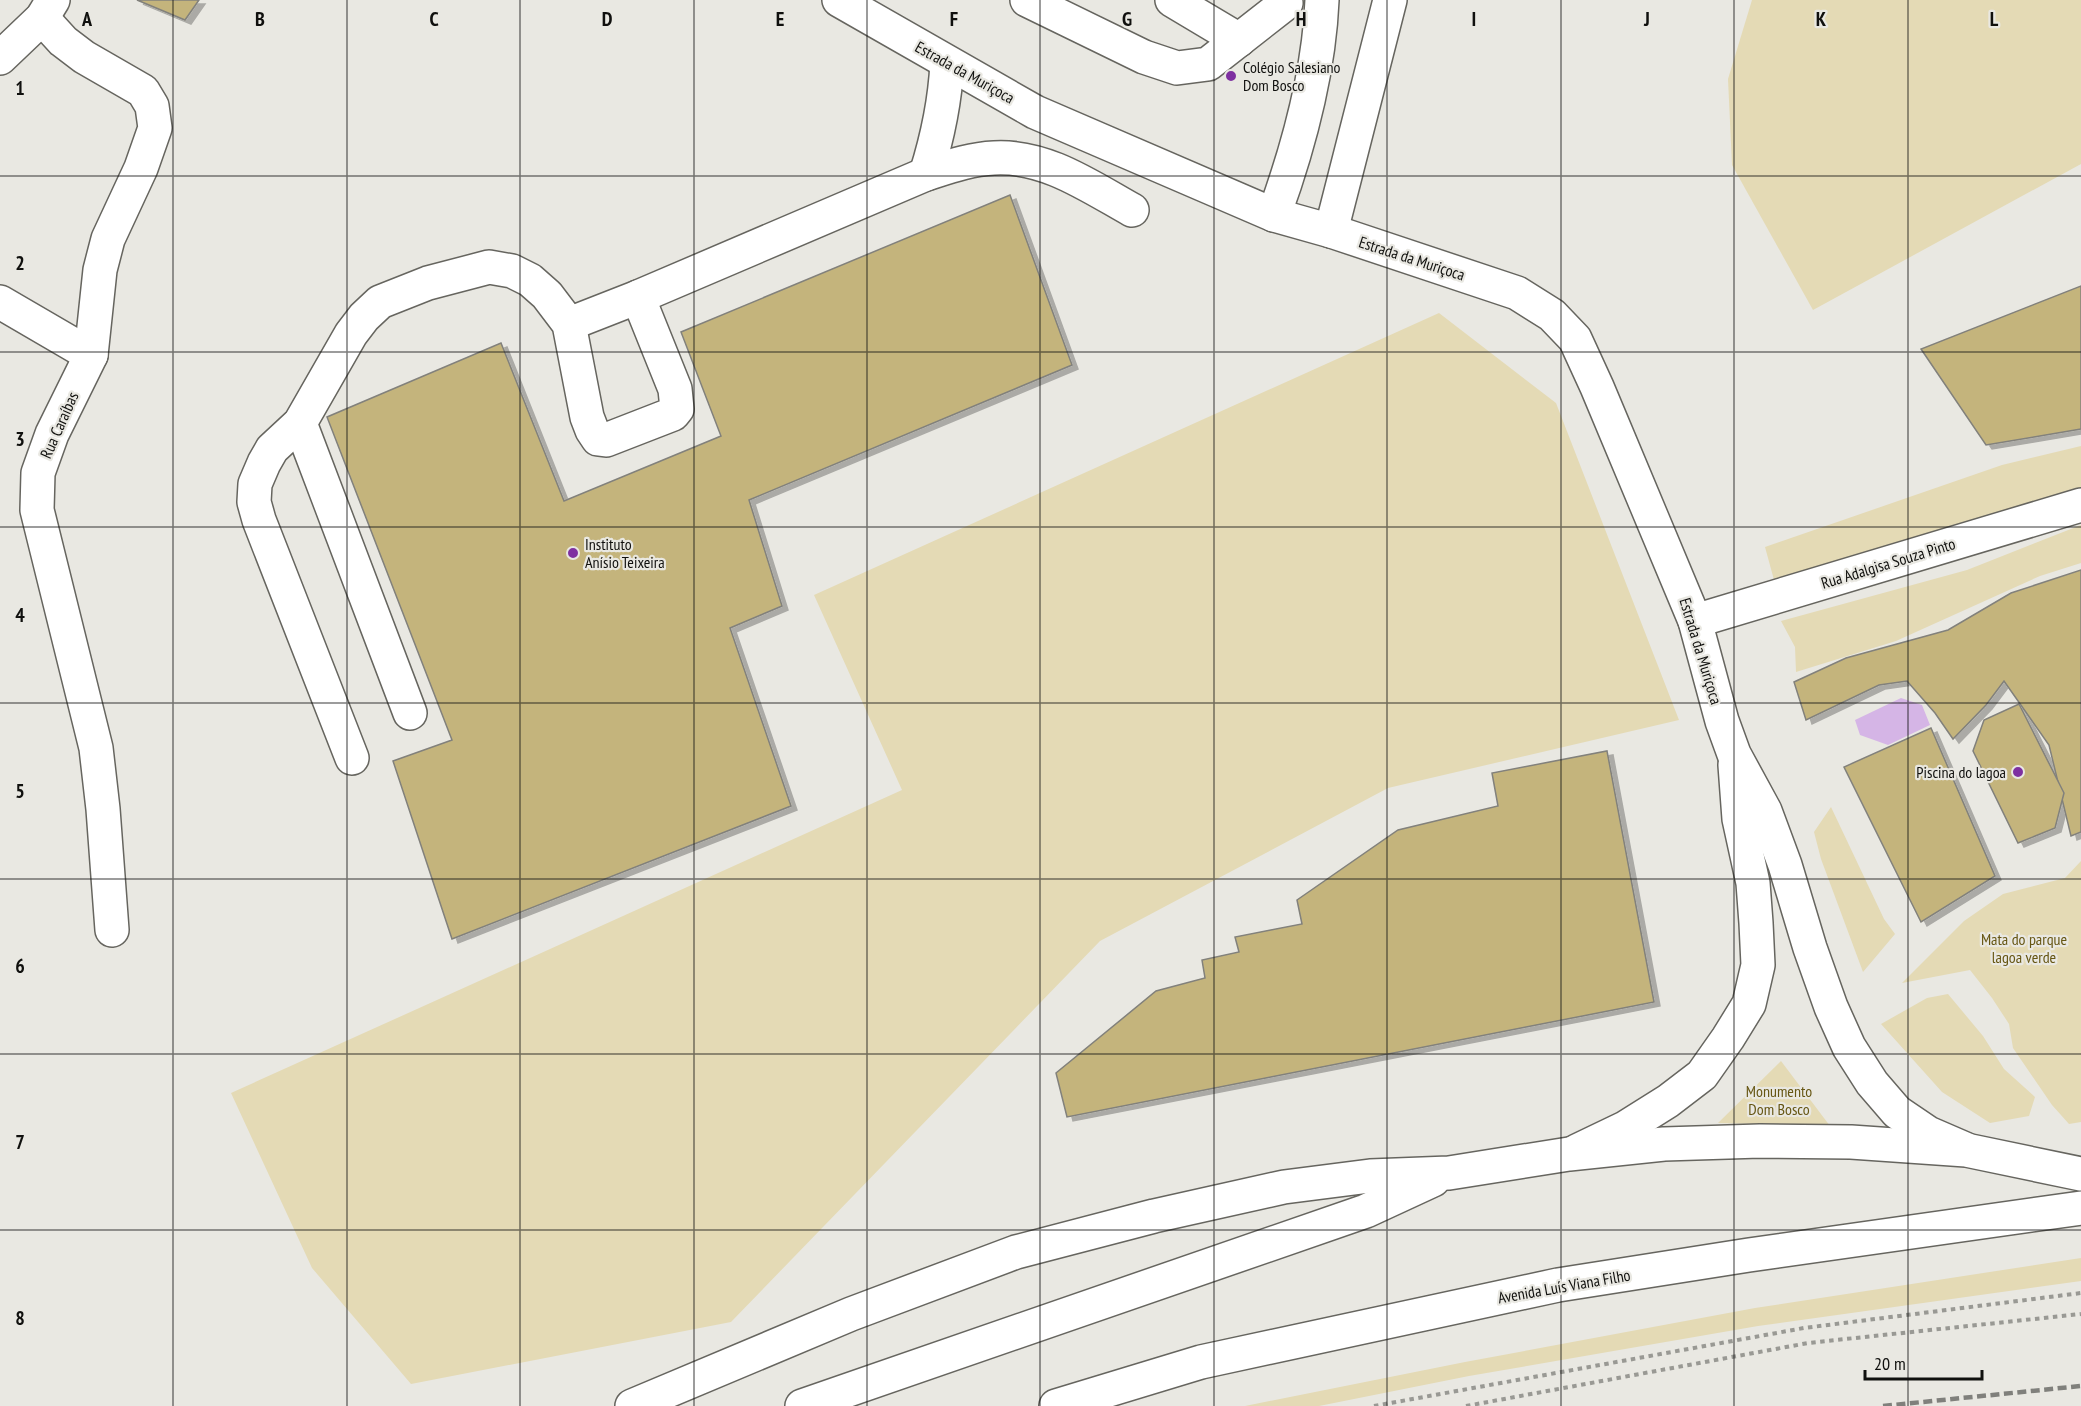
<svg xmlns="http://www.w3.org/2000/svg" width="2081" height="1406" viewBox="0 0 2081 1406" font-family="'PT Sans Narrow',sans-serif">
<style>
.green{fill:#e4dab5}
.water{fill:#d5b5e6}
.building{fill:#c4b47c;stroke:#82817b;stroke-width:1.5;filter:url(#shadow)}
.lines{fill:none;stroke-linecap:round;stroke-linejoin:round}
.minor-casing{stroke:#66655f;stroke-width:36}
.highway-casing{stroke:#66655f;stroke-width:36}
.path{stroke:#999994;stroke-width:4;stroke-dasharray:4.5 4.5;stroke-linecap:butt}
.minor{stroke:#fff;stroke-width:33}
.highway{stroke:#fff;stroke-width:33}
.rail{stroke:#80807c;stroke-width:4.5;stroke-dasharray:9 4.5;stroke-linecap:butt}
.grid{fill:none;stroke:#10100e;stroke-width:1.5;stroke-opacity:0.55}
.poi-dot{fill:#7e30a1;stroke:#e9e8e2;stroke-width:2}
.labels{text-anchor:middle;stroke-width:4.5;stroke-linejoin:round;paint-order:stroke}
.poi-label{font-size:16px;fill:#10100e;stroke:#e9e8e2;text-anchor:start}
.street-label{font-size:16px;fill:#10100e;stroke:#e9e8e2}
.park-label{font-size:16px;fill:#665613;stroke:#e9e8e2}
.grid-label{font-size:20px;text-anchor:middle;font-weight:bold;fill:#10100e;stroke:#e9e8e2;stroke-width:4.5;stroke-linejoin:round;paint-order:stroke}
</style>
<defs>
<filter id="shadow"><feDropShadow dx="6" dy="4" stdDeviation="0" flood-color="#0004"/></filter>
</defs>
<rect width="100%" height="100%" fill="#e9e8e2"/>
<g class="green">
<path d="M1752,0H2081V164L1813,310L1732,165L1728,79Z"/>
<path d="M1439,313L1556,403L1679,720L1388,788L1100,941L731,1322L411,1384L312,1268L231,1093L902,790L814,595Z"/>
<path d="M2081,446V504L1774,580L1765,547L2002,465Z"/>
<path d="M2081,525V563L2040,576L1896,641L1796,672L1795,647L1781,621L1967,570Z"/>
<path d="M1831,807L1884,919L1895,934L1863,972L1821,859L1814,832Z"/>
<path d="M2081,861V1122L2069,1124L2052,1105L2013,1048L2009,1024L1992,998L1970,970L1902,983L1964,921L2003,894L2065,878Z"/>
<path d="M1948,994L1983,1036L2004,1069L2035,1097L2029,1116L1990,1123L1942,1092L1881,1024L1927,998Z"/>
<path d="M1781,1061L1830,1126L1718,1123Z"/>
<path d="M2081,1258V1281L1758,1326L1469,1376L1319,1406H1245L1465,1362L1755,1308Z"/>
</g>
<path class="water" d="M1901,698L1922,705L1930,725L1888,745L1860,735L1855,720Z"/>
<g class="building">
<path d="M137,0H199L185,20Z"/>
<path d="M1010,195L1072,365L749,500L782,606L730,628L791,806L452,939L393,761L452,740L327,417L501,343L564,501L721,436L681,332Z"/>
<path d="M2081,286V429L1986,445L1921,349Z"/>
<path d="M2081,570V832L2071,836L2049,745L2004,681L1986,705L1953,739L1935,713L1907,681L1879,685L1806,720L1794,682L1846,658L1948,630L2011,593Z"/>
<path d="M2019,704L2064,793L2055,828L2018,843L1973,751L1984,720Z"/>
<path d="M1931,728L1995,876L1921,922L1844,767Z"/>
<path d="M1607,751L1654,1002L1067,1117L1056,1073L1156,991L1205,978L1202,960L1239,952L1235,937L1302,924L1297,900L1398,830L1498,806L1492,773Z"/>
</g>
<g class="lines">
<g class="minor-casing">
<g id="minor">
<path d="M839,0L1035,112L1274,215L1331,231L1517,293L1552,315L1575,339L1597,387L1695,621L1722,721L1734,754L1765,811L1785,865L1810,948L1831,1007L1849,1047L1872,1083L1897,1112L1928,1133L1965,1149"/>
<path d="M1027,0L1144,57L1177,68L1208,64L1286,3"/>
<path d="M1172,0L1239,40"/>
<path d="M42,18L63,41L84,57L143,91L152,106L155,128L141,168L108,239L100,270L91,355L52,434L38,473L37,510L96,748L103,809L112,930"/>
<path d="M0,58L42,18L53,0"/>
<path d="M926,174C938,136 945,103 947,63"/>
<path d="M1274,215C1299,146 1319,73 1322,0"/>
<path d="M1331,231L1390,0"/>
<path d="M0,302L91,355"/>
<path d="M569,324L638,297L926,174C948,167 970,159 994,158C1045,155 1089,186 1132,210"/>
<path d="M300,423L410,713"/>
<path d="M1695,621L2081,505"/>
<path d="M352,758L259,520L254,502L255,484L264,463L272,449L300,423L351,334L364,317L380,302L428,283L489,267L512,271L530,280L547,295L569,324L587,417L592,430L598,439L606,440L673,414L677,409L675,389L638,297"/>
<path d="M1577,1151L1625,1128L1668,1101L1702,1075L1728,1038L1749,1004L1758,965L1756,923L1753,883L1739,819L1735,765"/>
</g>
</g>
<g class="highway-casing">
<g id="highway">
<path d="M632,1406L851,1314L1016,1252L1154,1216L1284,1187L1370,1176L1449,1173L1569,1154L1664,1144L1760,1141L1851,1142L1966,1150L2081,1174"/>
<path d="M802,1406L1366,1211L1433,1180"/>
<path d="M1056,1406L1201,1362L1558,1285L1749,1255L2081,1208"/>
</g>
</g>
<g class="path">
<path d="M1374,1406L1804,1328L2081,1293"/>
<path d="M1466,1406L1808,1343L2081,1314"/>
</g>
<use href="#minor" class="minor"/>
<use href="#highway" class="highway"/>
<path class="rail" d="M1883,1406L2081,1386"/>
</g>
<path class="grid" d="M173,0V1406M347,0V1406M520,0V1406M694,0V1406M867,0V1406M1040,0V1406M1214,0V1406M1387,0V1406M1561,0V1406M1734,0V1406M1908,0V1406M0,176H2081M0,352H2081M0,527H2081M0,703H2081M0,879H2081M0,1054H2081M0,1230H2081"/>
<g class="poi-dot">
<circle cx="1231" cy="76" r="6"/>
<circle cx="573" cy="553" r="6"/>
<circle cx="2018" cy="772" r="6"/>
</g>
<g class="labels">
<g class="poi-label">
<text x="1243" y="73">Colégio Salesiano<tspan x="1243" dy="18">Dom Bosco</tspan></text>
<text x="585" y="550">Instituto<tspan x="585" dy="18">Anísio Teixeira</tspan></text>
<text x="2006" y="778" text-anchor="end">Piscina do lagoa</text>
</g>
<g class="street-label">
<text transform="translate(965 72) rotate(29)" y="6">Estrada da Muriçoca</text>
<text transform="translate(1412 258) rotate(18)" y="6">Estrada da Muriçoca</text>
<text transform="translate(59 425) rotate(-66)" y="6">Rua Caraíbas</text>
<text transform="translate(1888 563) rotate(-17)" y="6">Rua Adalgisa Souza Pinto</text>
<text transform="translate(1701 651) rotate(73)" y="6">Estrada da Muriçoca</text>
<text transform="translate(1564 1286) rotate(-10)" y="6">Avenida Luís Viana Filho</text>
</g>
<g class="park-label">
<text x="2024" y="945">Mata do parque<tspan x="2024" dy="18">lagoa verde</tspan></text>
<text x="1779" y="1097">Monumento<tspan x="1779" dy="18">Dom Bosco</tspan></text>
</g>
</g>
<g class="grid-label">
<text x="87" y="26">A</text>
<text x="260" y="26">B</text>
<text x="434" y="26">C</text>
<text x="607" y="26">D</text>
<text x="780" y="26">E</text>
<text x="954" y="26">F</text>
<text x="1127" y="26">G</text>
<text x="1301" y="26">H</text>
<text x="1474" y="26">I</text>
<text x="1647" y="26">J</text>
<text x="1821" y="26">K</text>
<text x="1994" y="26">L</text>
<text x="20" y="95">1</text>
<text x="20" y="270">2</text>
<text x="20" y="446">3</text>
<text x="20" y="622">4</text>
<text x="20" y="798">5</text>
<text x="20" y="973">6</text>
<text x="20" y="1149">7</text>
<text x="20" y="1325">8</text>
</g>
<path d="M1865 1370v9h117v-9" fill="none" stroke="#10100e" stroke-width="3"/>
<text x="1874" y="1370" font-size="18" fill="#10100e" stroke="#e9e8e2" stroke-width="4.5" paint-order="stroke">20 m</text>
</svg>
